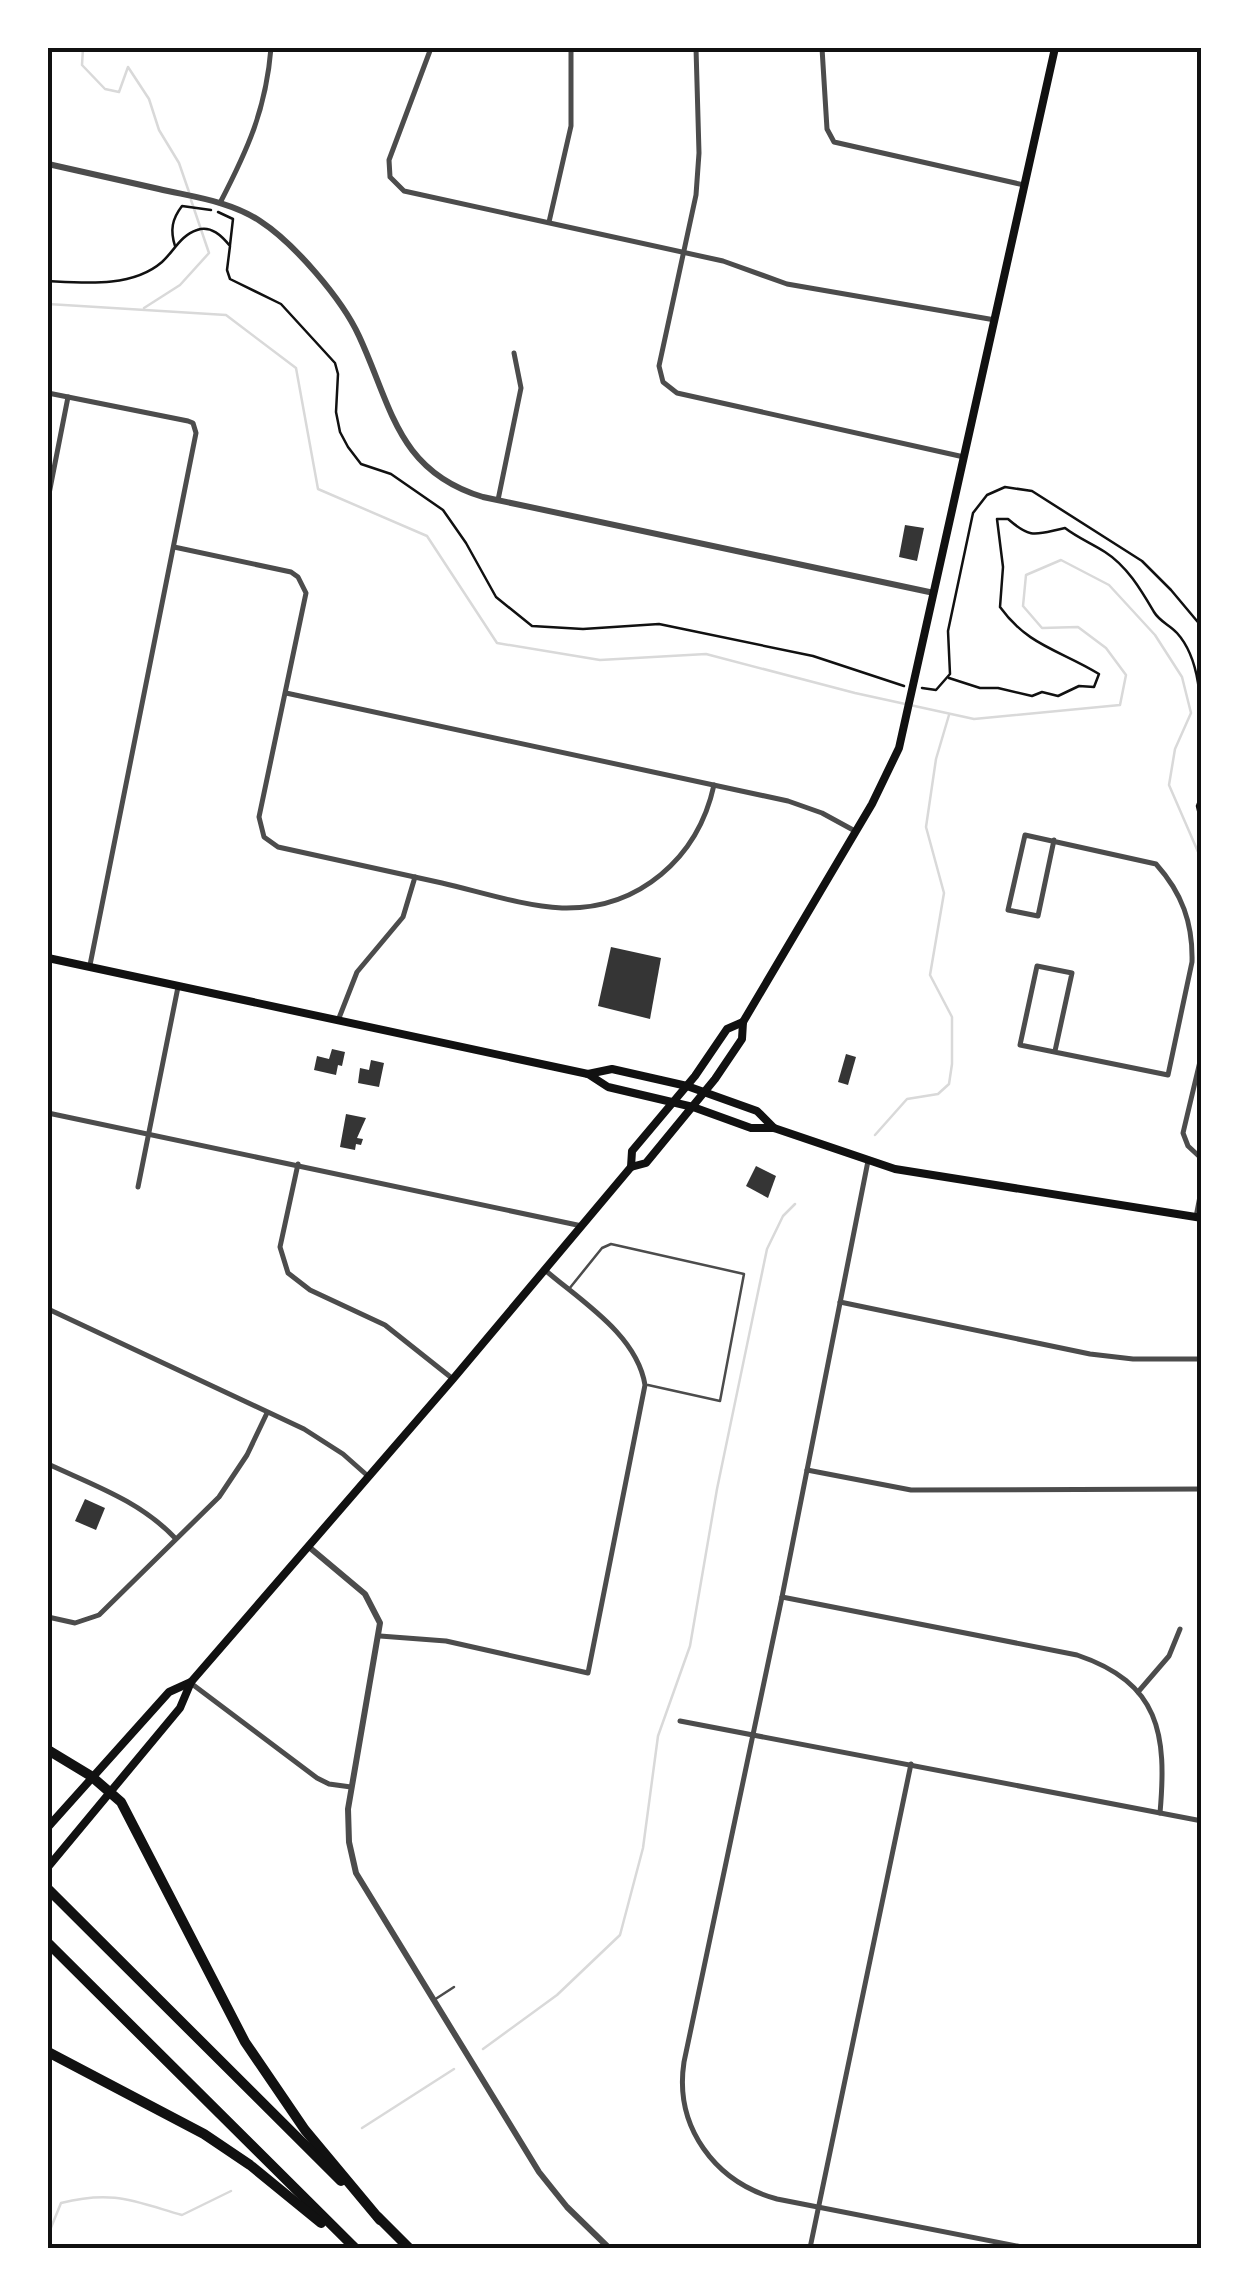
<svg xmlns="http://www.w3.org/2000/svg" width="1249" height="2296" viewBox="0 0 1249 2296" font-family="'Alegreya Sans',sans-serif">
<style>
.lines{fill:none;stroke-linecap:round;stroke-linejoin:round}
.stream{stroke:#d9d9d9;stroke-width:2.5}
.building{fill:#353535}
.path{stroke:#111;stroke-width:2.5}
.service{stroke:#4c4c4c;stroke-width:2.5}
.minor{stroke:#4c4c4c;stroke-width:5}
.tertiary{stroke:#4c4c4c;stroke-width:6}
.secondary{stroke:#111;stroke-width:8}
.motorway{stroke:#111;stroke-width:10}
.neatline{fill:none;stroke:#111;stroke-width:4}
</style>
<rect width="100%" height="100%" fill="#fff"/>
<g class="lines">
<g class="stream">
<path d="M83,48L82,65L105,89L119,92L128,67L149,99L159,130L179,163L189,192"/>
<path d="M48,304L226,315L296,368L318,489L427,536L497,643L600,660L706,654L855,693L974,719L1120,705L1126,675L1106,648L1078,627L1042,628L1023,606L1026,575L1061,560L1109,585L1155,635L1182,677L1191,713L1175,749L1169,785L1202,861"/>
<path d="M144,308L180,285L209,253L191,200"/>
<path d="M875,1135L907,1099L938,1094L949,1084L952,1064V1017L930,975L944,893L926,827L936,759L949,715"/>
<path d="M483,2049L557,1995L620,1935L643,1848L658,1736L690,1646L717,1489L767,1249L783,1216L795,1204"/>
<path d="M362,2128L454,2069"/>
<path d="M48,2235L61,2203C113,2190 133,2201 182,2215L231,2191"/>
</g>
</g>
<g class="building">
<path d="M905,525L924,528L917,561L899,557Z"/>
<path d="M611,947L661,958L650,1019L598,1006Z"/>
<path d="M332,1049L345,1052L342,1066L338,1065L336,1075L314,1070L317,1056L329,1059Z"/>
<path d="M846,1054L856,1057L848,1085L838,1082Z"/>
<path d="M371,1060L384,1063L379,1087L358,1083L360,1068L369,1070Z"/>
<path d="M346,1114L366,1118L357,1138L363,1139L361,1145L356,1144L355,1150L340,1147Z"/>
<path d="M756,1166L776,1176L768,1198L746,1186Z"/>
<path d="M85,1499L105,1508L96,1530L75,1521Z"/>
</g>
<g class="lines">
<g class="path">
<path d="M218,212L233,219L230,245"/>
<path d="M175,246C170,230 172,219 182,206L211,210"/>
<path d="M48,281C84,283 132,288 162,262C174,251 181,235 197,230C211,225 222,236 230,246L227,270L230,279L281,304L335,363L338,374L336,412L340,432L348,447L361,464L391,474L443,510L466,543L496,597L532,626L583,629L659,624L813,656L904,686"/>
<path d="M949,678L980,688H998L1032,696L1042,692L1058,696L1079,686L1094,687L1099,674C1060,650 1028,646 1000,607L1003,567L997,519H1008C1032,540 1036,534 1065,528C1078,538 1091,543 1105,552C1127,566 1141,590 1154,612C1160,622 1170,625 1177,633C1206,665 1200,724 1202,763"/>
<path d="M922,688L936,690L950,674L948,631L973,513L987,495L1005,487L1032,491L1142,561L1171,590L1202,627"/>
<path d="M1202,793L1197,806L1202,828"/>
</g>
<g class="service">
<path d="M569,1289L602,1248L611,1244L744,1274L720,1401L648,1385"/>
<path d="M434,2000L454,1987"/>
</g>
<g class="minor">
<path d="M431,48L389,160L390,177L404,191L723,261L787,284L995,320"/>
<path d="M696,48L699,153L696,195L659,366L663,382L677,393L964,457"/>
<path d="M822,48L827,129L834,142L1024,185"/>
<path d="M220,203C248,149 266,109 271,48"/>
<path d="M549,222L571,126V48"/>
<path d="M48,393L188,421L193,423L196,433L90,965"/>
<path d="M48,499L68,397"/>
<path d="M498,500L521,388L514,353"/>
<path d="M174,547L291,572L298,577L306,593L259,817L264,837L278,847C333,859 388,871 442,883C481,892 523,906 562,908C639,910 698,858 714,785"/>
<path d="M286,693L788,801L822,813L855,831"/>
<path d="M1054,840L1038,916L1008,910L1025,835L1156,864C1182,893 1193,923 1192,962L1168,1075L1020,1045L1037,966L1072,973L1055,1051"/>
<path d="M339,1018L357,972L403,917L415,877"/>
<path d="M1202,1053L1183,1133L1188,1146L1202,1159"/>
<path d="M48,1113L582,1226"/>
<path d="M868,1161L782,1597L684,2062C674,2127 715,2182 777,2199L1027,2248"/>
<path d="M298,1164L280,1247L288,1273L310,1290L385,1325L453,1379"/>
<path d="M138,1187L178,987"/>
<path d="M1196,1217L1202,1186"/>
<path d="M840,1302L1090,1354L1133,1359H1202"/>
<path d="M48,1309L304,1429L343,1454L369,1477"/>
<path d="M48,1464C93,1485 140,1501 175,1538"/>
<path d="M807,1470L911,1490L1202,1489"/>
<path d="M782,1597L1077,1655C1160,1683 1167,1734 1160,1813"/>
<path d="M48,1617L75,1623L99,1615L219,1497L247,1455L267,1413"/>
<path d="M380,1636L446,1641L588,1673L645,1385C637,1335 581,1301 545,1270"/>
<path d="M192,1684L317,1778L329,1784L351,1787"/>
<path d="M1138,1692L1169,1656L1180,1629"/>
<path d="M680,1721L1202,1821"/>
<path d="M810,2248L911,1764"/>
</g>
<g class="tertiary">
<path d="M48,164C85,172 122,181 159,189C193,197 230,201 260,221C294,243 342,299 359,336C392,407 397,471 483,497L934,593"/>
<path d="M309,1547L365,1594L380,1623L348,1809L349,1842L356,1873L539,2172L567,2207L609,2248"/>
<path d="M1201,2248L1202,2245"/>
</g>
<g class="secondary">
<path d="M48,958L588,1074L608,1087L693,1107L751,1128H774L895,1169L1202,1218"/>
<path d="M588,1074L612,1069L687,1086L757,1111L774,1128"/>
<path d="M631,1167L632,1151L695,1076L727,1029L743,1022"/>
<path d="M48,1827L169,1692L191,1682"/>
<path d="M48,1867L180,1708L191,1682L453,1379L631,1167L646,1163L715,1079L742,1039L743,1022L872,804L899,748L1055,48"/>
</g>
<g class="motorway">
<path d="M48,1750L91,1776L121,1802L245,2042L305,2130L380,2220"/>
<path d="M48,1889L341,2181"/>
<path d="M48,1943L355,2248"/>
<path d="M48,2052L204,2134L250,2165L321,2223"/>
<path d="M378,2217L409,2248"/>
</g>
</g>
<rect width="1249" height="2296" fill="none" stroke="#ffffff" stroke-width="100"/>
<rect x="50" y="50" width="1149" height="2196" class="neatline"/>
</svg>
